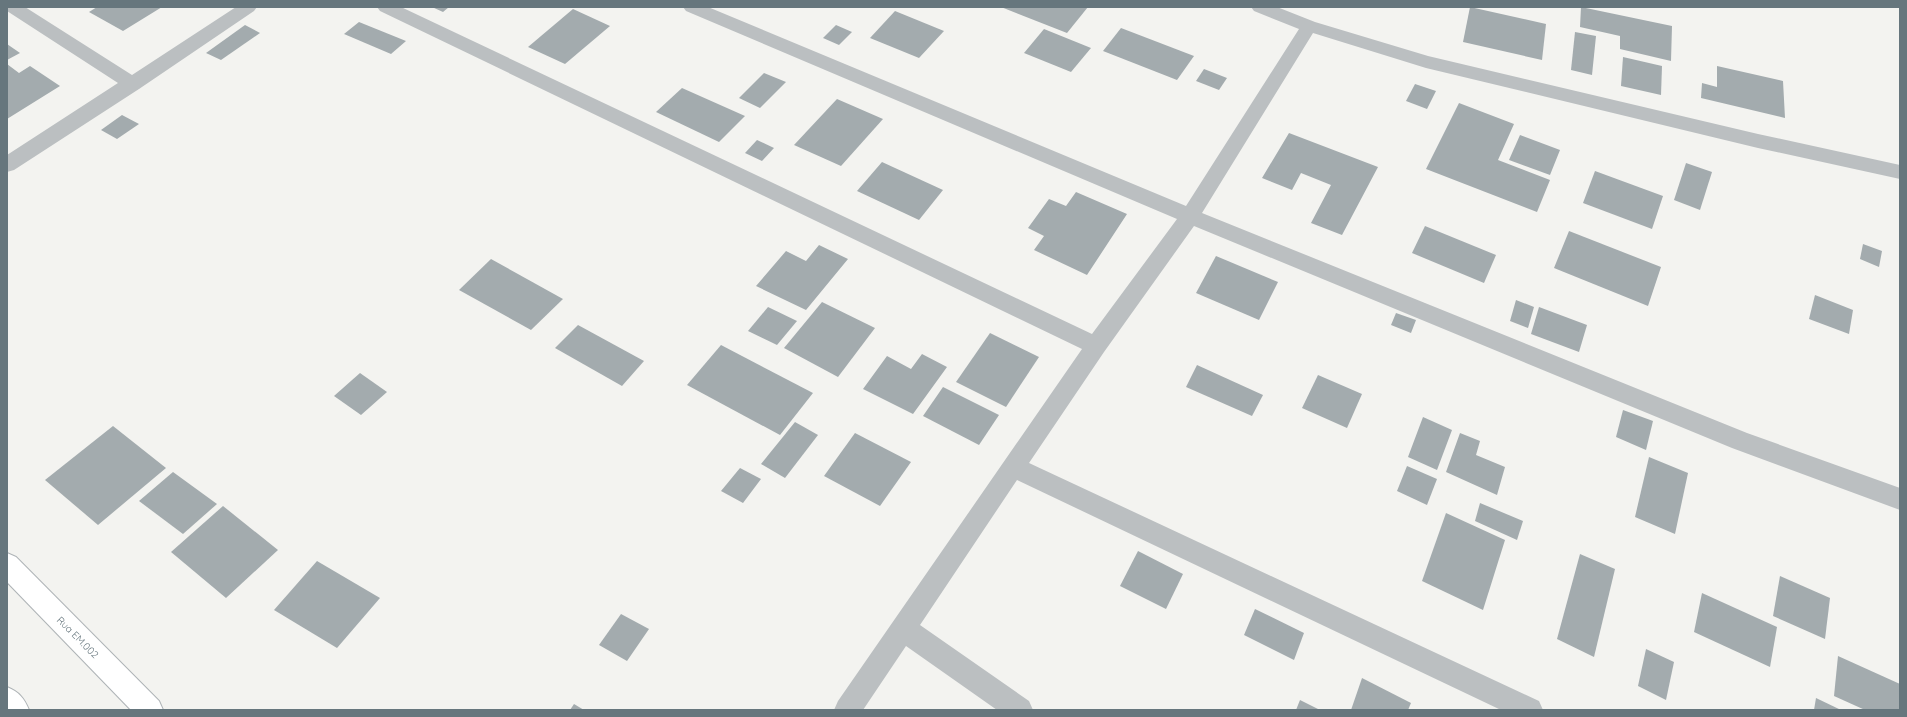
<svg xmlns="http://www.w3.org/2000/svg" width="1907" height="717" viewBox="0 0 1907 717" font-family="Quicksand,sans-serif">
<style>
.building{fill:#a3abae}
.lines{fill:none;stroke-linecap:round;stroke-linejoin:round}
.secondary-casing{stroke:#aeb3b6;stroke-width:2}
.street{fill:#bbbfc1;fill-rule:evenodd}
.secondary{fill:#fff;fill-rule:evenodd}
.labels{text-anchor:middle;stroke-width:4;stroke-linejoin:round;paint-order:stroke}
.street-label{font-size:10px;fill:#66767d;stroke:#fff}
</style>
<rect width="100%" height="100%" fill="#f3f3f0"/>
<g class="building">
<path d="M97,7H162L123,31L89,12Z"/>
<path d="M432,7H449L443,12Z"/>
<path d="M1001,7H1088L1067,33Z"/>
<path d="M1470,7L1546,24L1542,60L1463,42Z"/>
<path d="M1581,7L1672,26L1671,61L1620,49V36L1580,27Z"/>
<path d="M573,9L610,26L565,64L528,47Z"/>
<path d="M895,11L944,31L919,58L870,38Z"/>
<path d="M359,22L406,41L391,54L344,34Z"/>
<path d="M245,25L260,33L221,60L206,53Z"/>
<path d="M836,25L852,32L839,45L823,38Z"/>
<path d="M1121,28L1194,56L1177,80L1103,51Z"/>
<path d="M1044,29L1091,48L1071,72L1024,53Z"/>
<path d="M1575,32L1596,36L1592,75L1571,70Z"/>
<path d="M7,44L20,53L7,60Z"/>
<path d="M1623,57L1662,66L1661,95L1621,86Z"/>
<path d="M7,64L19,73L30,66L60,86L7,119Z"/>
<path d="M1717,66L1783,81L1785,118L1701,98L1702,83L1717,87Z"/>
<path d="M1204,69L1227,78L1219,90L1196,81Z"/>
<path d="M764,73L786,82L760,108L739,98Z"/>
<path d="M1415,84L1436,91L1427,109L1406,101Z"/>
<path d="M682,88L745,116L719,142L656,112Z"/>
<path d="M837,99L883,119L841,166L794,145Z"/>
<path d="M1459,103L1514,124L1498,160L1550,180L1537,212L1426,169Z"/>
<path d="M122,115L139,124L117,139L101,130Z"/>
<path d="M1289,133L1378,167L1342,235L1311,223L1331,185L1301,173L1292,190L1262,178Z"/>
<path d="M1520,135L1560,150L1550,175L1509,160Z"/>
<path d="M757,140L774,148L762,161L745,153Z"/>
<path d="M882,162L943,190L919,220L857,191Z"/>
<path d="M1686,163L1712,172L1700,210L1674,200Z"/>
<path d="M1595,171L1663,196L1652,229L1583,203Z"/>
<path d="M1076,192L1127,214L1087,275L1034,250L1044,236L1028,228L1049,199L1066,206Z"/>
<path d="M1425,226L1496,255L1484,283L1412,253Z"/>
<path d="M1569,231L1661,267L1648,306L1554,268Z"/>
<path d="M1863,244L1882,251L1879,267L1860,259Z"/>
<path d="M819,245L848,259L806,310L756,286L786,251L806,261Z"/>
<path d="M1216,256L1278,282L1259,320L1196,293Z"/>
<path d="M491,259L563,299L531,330L459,290Z"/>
<path d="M1815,295L1853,310L1849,334L1809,319Z"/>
<path d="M1516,300L1534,307L1528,328L1510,321Z"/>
<path d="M822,302L875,328L838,377L784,348Z"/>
<path d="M768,307L797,321L777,345L748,331Z"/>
<path d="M1539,307L1587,325L1579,352L1531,334Z"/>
<path d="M1396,313L1416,320L1411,333L1391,325Z"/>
<path d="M578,325L644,361L622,386L555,348Z"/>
<path d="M990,333L1039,357L1006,407L956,382Z"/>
<path d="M721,345L813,393L780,435L687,385Z"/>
<path d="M922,354L947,367L913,414L863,389L887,356L911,369Z"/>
<path d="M1197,365L1263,395L1252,416L1186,387Z"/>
<path d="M360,373L387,392L361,415L334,396Z"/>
<path d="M1318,375L1362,394L1347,428L1302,408Z"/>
<path d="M943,387L999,415L979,445L923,416Z"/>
<path d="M1623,410L1653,421L1646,450L1616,437Z"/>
<path d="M1423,417L1452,430L1437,470L1408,457Z"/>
<path d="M795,422L818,435L785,478L761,464Z"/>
<path d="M113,426L166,468L98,525L45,480Z"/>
<path d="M855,433L911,462L880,506L824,476Z"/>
<path d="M1460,433L1480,441L1476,455L1505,467L1497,495L1446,472Z"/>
<path d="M1649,457L1688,473L1675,534L1635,517Z"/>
<path d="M1407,466L1437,479L1427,505L1397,491Z"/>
<path d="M740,468L761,479L743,503L721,491Z"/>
<path d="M173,472L217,504L183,534L139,501Z"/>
<path d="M1480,503L1523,521L1517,540L1475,521Z"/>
<path d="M223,506L278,550L226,598L171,552Z"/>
<path d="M1446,513L1505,540L1483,610L1422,581Z"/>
<path d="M1138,551L1183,574L1166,609L1120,586Z"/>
<path d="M1580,554L1615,569L1594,657L1557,639Z"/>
<path d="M317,561L380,598L337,648L274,610Z"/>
<path d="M1780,576L1830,598L1825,639L1773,616Z"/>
<path d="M1702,593L1777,627L1770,667L1694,632Z"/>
<path d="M1255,609L1304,633L1294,660L1244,635Z"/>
<path d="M621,614L649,629L627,661L599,645Z"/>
<path d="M1646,649L1674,662L1666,700L1638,686Z"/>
<path d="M1838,656L1900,684V710H1865L1834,696Z"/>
<path d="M1362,678L1411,703L1408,710H1351Z"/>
<path d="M1816,698L1841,710H1814Z"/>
<path d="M1300,700L1320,710H1296Z"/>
<path d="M574,704L584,710H570Z"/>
</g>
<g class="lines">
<g class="secondary-casing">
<g id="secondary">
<path d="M7,553L16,557L159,701L163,710H131L7,582Z"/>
<path d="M7,687C19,692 24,698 29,710H7Z"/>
</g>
</g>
<g class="street">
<path d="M7,7H25L132,75L236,7H257L254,11L139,89L14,170L7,172V155L118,83L7,11Z"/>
<path d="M377,7H401L1092,334L1177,219L686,11L683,7H708L1186,206L1299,29L1254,11L1251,7H1277L1315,22L1428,56L1758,134L1900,165V179L1758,148L1426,68L1313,33L1202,213L1747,433L1900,488V510L1732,448L1194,226L1104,352L1029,463L1539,701L1543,710H1501L1017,480L920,625L1029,701L1033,710H997L906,646L863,710H834L838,701L1082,349L380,11Z"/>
</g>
<use href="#secondary" class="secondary"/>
</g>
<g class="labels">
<g class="street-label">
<text transform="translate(78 637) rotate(45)" y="4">Rua EM.002</text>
</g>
</g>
<rect width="1907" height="717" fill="none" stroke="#66767d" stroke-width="16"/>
</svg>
